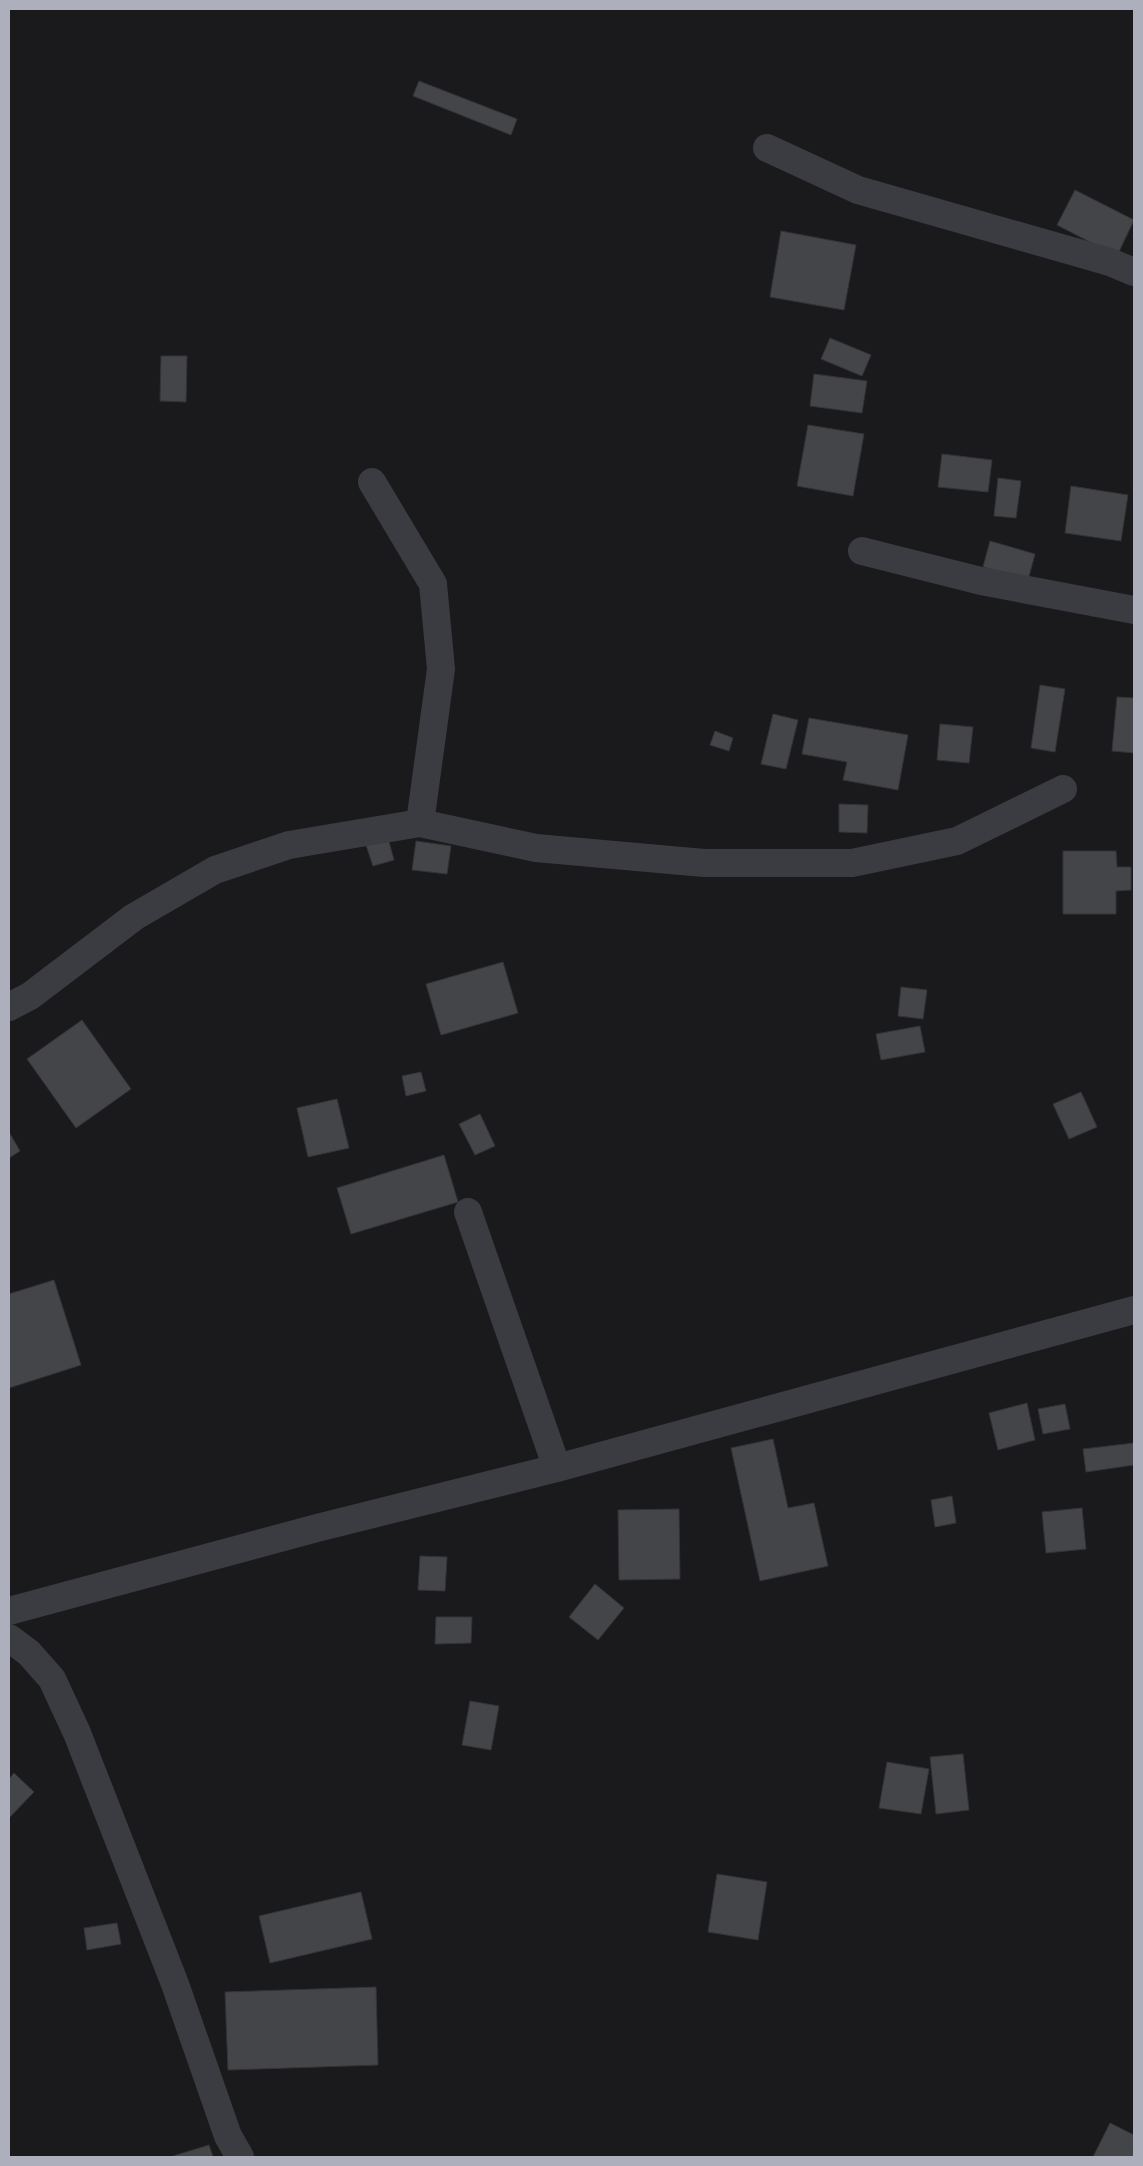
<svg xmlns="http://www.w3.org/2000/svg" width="1143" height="2166" viewBox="0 0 1143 2166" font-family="Commissioner,sans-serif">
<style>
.building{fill:#444549;stroke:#343438}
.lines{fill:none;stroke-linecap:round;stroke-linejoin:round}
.minor{stroke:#3b3c42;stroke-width:28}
</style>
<rect width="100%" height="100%" fill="#1a1a1c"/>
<g class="building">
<path d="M419,81L517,119L511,135L413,96Z"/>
<path d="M1075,190L1134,220L1117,256L1057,225Z"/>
<path d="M781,231L856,245L844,310L770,297Z"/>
<path d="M830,338L871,355L862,376L821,359Z"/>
<path d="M161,356H187L186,402L160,401Z"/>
<path d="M814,374L867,381L862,413L810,406Z"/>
<path d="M808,425L864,434L853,496L797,486Z"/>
<path d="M942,454L992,460L988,492L938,487Z"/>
<path d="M998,478L1021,481L1016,518L994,516Z"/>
<path d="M1071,486L1128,495L1121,541L1065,533Z"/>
<path d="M990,541L1035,554L1028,580L983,567Z"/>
<path d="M1040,685L1065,689L1055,752L1031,748Z"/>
<path d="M1117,697L1134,698V753L1112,751Z"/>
<path d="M773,714L798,720L786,769L761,764Z"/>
<path d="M809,718L908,735L898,790L843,780L847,762L802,754Z"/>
<path d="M940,724L973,727L969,763L937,760Z"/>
<path d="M715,731L733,738L729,751L710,745Z"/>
<path d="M839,804L868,805L867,833L839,832Z"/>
<path d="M388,838L394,860L373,866L366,845Z"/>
<path d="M416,841L451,846L447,874L412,870Z"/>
<path d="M1063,851H1116L1117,867H1131V890L1116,891V914H1063Z"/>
<path d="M503,962L518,1013L441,1035L426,984Z"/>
<path d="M901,987L927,990L923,1019L898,1016Z"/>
<path d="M82,1020L131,1089L76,1128L27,1059Z"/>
<path d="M920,1026L925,1052L881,1060L876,1034Z"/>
<path d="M421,1072L426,1091L406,1096L402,1076Z"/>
<path d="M1081,1092L1097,1127L1069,1139L1053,1104Z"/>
<path d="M337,1099L349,1148L308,1157L297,1108Z"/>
<path d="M480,1114L495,1146L475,1155L459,1124Z"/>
<path d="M9,1132L20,1151L9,1158Z"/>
<path d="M444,1155L458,1202L351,1234L337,1188Z"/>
<path d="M54,1280L81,1365L9,1388V1294Z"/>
<path d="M1027,1403L1035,1440L998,1450L989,1413Z"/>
<path d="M1065,1404L1070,1429L1043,1434L1038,1409Z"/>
<path d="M773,1439L788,1508L814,1503L828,1566L760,1581L731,1448Z"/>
<path d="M1134,1443V1465L1086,1472L1083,1449Z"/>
<path d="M952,1496L956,1523L935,1527L931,1500Z"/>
<path d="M1082,1508L1086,1549L1046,1553L1042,1512Z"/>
<path d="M679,1509L680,1579L619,1580L618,1510Z"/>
<path d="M420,1556L447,1557L445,1591L418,1590Z"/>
<path d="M595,1584L624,1608L598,1640L569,1617Z"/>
<path d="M436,1617H472L471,1643L435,1644Z"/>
<path d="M470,1701L499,1706L491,1750L462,1745Z"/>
<path d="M963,1754L969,1810L936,1814L930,1757Z"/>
<path d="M887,1762L929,1769L921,1814L879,1808Z"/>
<path d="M14,1773L34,1792L9,1818V1779Z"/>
<path d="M717,1874L767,1882L758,1940L708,1932Z"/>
<path d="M361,1892L372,1939L270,1963L259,1916Z"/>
<path d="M117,1923L121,1944L87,1950L84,1928Z"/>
<path d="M376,1987L378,2065L228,2070L225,1992Z"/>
<path d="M1110,2123L1134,2135V2157H1093Z"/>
<path d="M209,2145L213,2157H174L173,2156Z"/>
</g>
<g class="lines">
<g class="minor">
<path d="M767,148L858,190L1110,262L1134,272"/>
<path d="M372,482L433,584L441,669L420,823"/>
<path d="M862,551L981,581L1134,610"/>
<path d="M9,1007L30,996L134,917L215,870L289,845L420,823L536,848L704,863H852L957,841L1063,789"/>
<path d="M468,1212L557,1468"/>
<path d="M9,1611L317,1528L557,1468L1134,1310"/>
<path d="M9,1638L29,1653L52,1679L77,1733L175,1984L228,2136L240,2157"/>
</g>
</g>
<rect width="1143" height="2166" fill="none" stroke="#adb0bc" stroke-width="20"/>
</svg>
